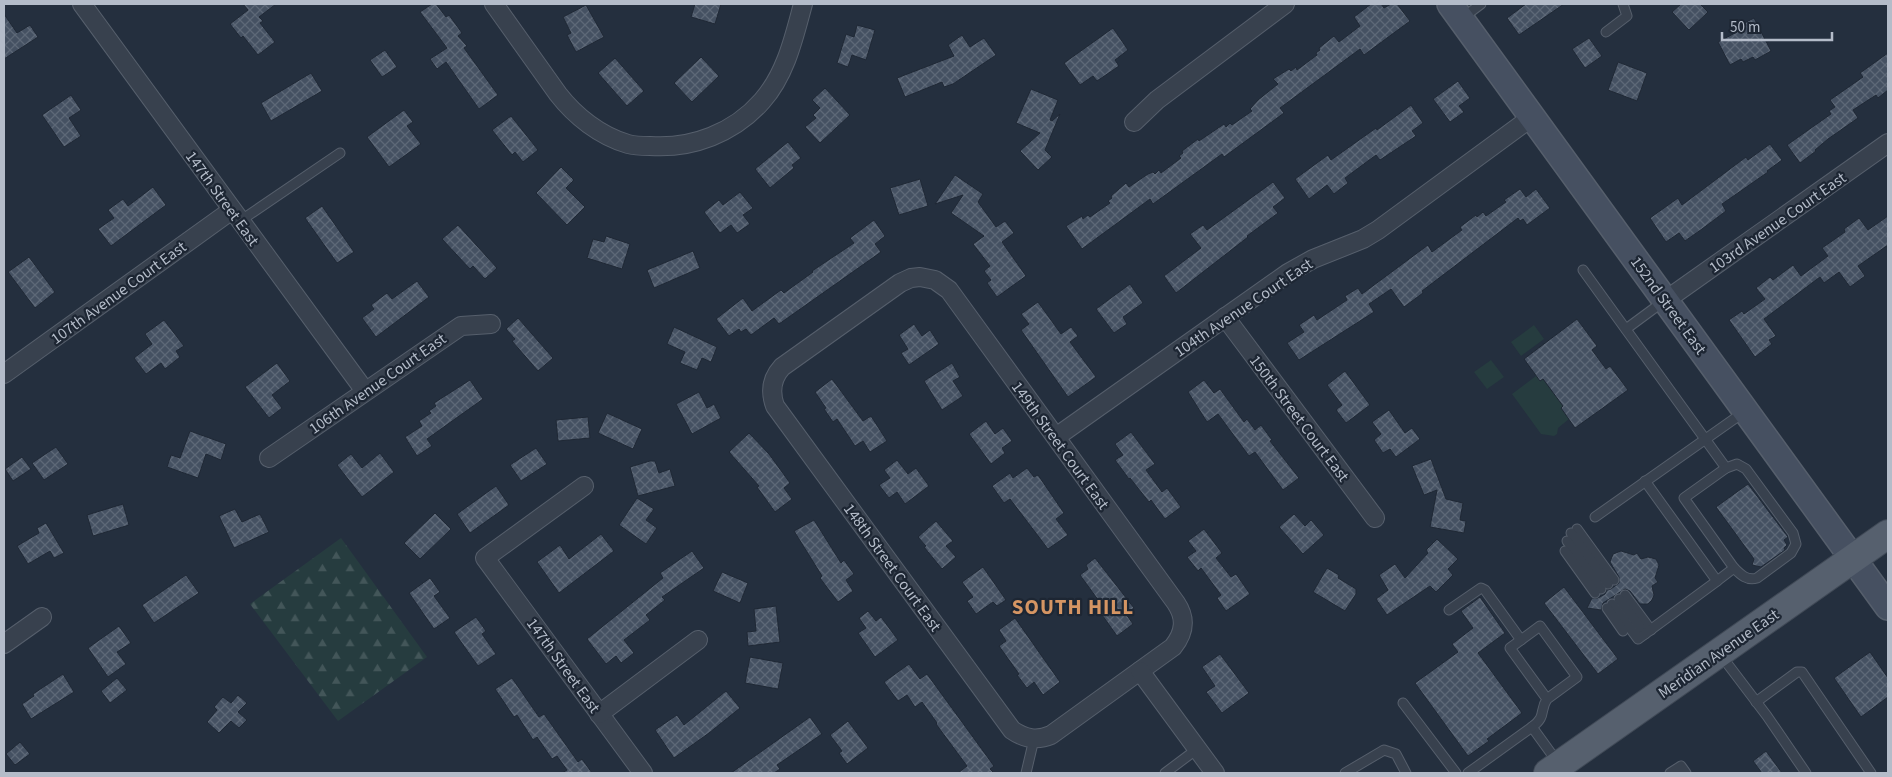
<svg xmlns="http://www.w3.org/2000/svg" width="1892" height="777" viewBox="0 0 1892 777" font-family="'Source Sans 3',sans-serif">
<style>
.forest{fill:url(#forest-firs)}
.park{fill:#263c3f}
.building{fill:url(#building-cross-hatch);stroke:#1f2835}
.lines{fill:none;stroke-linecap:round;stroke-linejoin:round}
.service-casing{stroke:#565f6c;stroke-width:11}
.minor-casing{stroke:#565f6c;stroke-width:20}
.secondary-casing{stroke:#565f6c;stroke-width:28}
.primary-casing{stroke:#414a57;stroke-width:30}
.service{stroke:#38414e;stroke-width:9}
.minor{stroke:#38414e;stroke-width:18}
.secondary{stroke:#465061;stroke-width:25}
.primary{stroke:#56606e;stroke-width:28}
.labels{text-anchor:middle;stroke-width:4.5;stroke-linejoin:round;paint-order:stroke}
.street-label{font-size:16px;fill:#b4bcc9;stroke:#1d2633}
.district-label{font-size:21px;font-weight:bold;letter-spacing:1px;fill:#d59563;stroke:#1d2633}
</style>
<defs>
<pattern id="forest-firs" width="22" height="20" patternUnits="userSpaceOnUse" patternTransform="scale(1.25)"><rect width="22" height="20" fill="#263c3f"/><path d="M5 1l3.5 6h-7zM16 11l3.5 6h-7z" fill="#435659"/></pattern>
<pattern id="building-cross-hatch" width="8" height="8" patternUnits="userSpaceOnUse" patternTransform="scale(1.25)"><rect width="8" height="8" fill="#455162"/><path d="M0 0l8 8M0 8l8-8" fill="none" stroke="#5d6877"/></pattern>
</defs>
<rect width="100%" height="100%" fill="#242f3e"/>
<path class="forest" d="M341,538L427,657L338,721L250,604Z"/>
<g class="park">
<path d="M1534,325L1544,339L1521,356L1511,342Z"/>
<path d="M1491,360L1504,377L1487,389L1474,372Z"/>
<path d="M1536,376L1543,379L1563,406L1561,408L1569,419L1558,428L1557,434L1554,436L1541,434L1512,394Z"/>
</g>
<g class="building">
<path d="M243,4H276L259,17L263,21L260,23L275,42L258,55L243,36L241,38L230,24L248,10Z"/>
<path d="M432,4H436L446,17L449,15L462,33L458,36L467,46L464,48L498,95L479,109L446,62L437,69L430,59L447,48L420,12Z"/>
<path d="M695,4H721L715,24L691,17Z"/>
<path d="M1371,4H1381L1384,8L1391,4H1397L1410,21L1364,55L1360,49L1280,108L1284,113L1224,157L1222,154L1153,204L1150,199L1082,249L1066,226L1082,216L1083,219L1088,215L1090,217L1110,203L1108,201L1112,198L1111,196L1126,183L1129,187L1148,174L1153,172L1155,174L1159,170L1161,173L1181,158L1179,156L1183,153L1182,151L1198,139L1199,141L1224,124L1226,127L1230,123L1232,125L1252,111L1250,109L1258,100L1278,84L1273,79L1289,69L1291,71L1296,67L1297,70L1317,55L1316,53L1320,50L1319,48L1334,36L1339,42L1360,26L1354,17Z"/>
<path d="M1526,4H1564L1519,35L1507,18Z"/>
<path d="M1681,4H1700L1708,12L1689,30L1672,12Z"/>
<path d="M586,5L604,37L576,52L567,35L571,33L563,17Z"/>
<path d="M4,14L17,33L30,25L38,37L4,59Z"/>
<path d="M1754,18L1771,51L1755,60L1753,57L1743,62L1741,59L1730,65L1718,42L1735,33L1733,29Z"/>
<path d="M857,25L875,30L866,60L852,55L848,67L837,63L846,34L854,37Z"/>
<path d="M1113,28L1128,50L1115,60L1119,66L1097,81L1093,76L1080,85L1064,63Z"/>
<path d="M962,35L970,47L984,38L996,55L953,84L944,87L942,82L905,97L897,78L954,56L948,45Z"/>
<path d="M1589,38L1602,56L1585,68L1572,49Z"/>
<path d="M385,50L397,67L382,77L370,60Z"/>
<path d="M1888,53V90L1878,98L1876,95L1853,110L1858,118L1828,139L1815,150L1816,151L1800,163L1787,145L1831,114L1829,111L1835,107L1830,100L1863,77L1860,73Z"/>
<path d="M701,57L719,76L692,102L674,83Z"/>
<path d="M615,58L644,91L627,106L598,73Z"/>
<path d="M1618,62L1647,73L1637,101L1608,90Z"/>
<path d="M311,73L322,91L271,121L261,103Z"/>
<path d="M1458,81L1470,98L1459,106L1464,112L1450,122L1433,99Z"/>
<path d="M825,88L850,115L820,143L805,127L816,118L813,115L820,108L812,100Z"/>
<path d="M1031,89L1058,100L1050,120L1052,121L1060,114L1045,150L1052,157L1038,170L1020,151L1040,133L1016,123Z"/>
<path d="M71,95L81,110L69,118L81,136L64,147L42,115Z"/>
<path d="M1411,105L1423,123L1412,131L1416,136L1380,160L1376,155L1345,178L1348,183L1334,194L1327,185L1309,199L1295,179L1328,155L1331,160L1376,128L1377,130Z"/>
<path d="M404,110L413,122L407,126L421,144L389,167L367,137Z"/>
<path d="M511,116L538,150L523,162L515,152L512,155L492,130Z"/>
<path d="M788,142L801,158L792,165L794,168L770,188L755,169Z"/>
<path d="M1770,144L1782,160L1767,171L1768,172L1722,204L1726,211L1702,229L1685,241L1679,233L1666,242L1650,218L1678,198L1682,205L1746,157L1748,160Z"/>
<path d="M561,167L574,180L566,188L585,207L567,225L536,193Z"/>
<path d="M955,175L983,194L978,202L996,227L1005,221L1014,233L1002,242L1026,276L997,297L987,283L991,280L984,271L990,266L973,244L984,236L951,213L963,195L935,204Z"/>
<path d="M920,179L928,206L899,215L890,188Z"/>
<path d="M1273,182L1285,198L1273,207L1278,213L1247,236L1248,237L1176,293L1164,276L1201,248L1190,234L1203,225L1207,230Z"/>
<path d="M153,187L166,205L111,246L98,229L114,218L108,210L123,199L128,206Z"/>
<path d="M1520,189L1526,197L1536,189L1550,208L1527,225L1523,219L1520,221L1518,218L1422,291L1423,293L1404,307L1391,289L1369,304L1374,312L1299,360L1287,343L1304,332L1299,325L1314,315L1317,320L1347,300L1345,296L1358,288L1362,294L1428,245L1432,252L1462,230L1460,227L1476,215L1477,217L1483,212L1486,216L1506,202L1504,200Z"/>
<path d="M740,192L753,208L743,215L750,224L737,233L731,225L720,233L704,212L719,200L723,205Z"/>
<path d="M322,206L354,252L337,263L305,218Z"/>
<path d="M1888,216V245L1858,266L1865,276L1850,287L1839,272L1824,283L1820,277L1764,319L1776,336L1769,340L1772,344L1755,357L1729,320L1742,311L1744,314L1765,299L1756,288L1770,277L1773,280L1793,265L1801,276L1828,256L1822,248L1845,232L1844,229L1859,218L1868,230Z"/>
<path d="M874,220L885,236L875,244L881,252L779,324L774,318L751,335L746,329L741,332L739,329L729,336L716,319L743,298L752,311L781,290L784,293L813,272L812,271L854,243L850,238Z"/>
<path d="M458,225L497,268L485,279L473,266L470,269L442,239Z"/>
<path d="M606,236L630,244L622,269L587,258L593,239L604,242Z"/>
<path d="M693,251L700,268L654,288L647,270Z"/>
<path d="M29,257L55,292L35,308L8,272Z"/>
<path d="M417,281L429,297L376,337L362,318L374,309L371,305L387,293L392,299Z"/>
<path d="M1130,284L1143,303L1123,317L1127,324L1114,333L1096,309Z"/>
<path d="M1038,302L1061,334L1071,327L1078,336L1070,342L1096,377L1068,397L1021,330L1029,324L1021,314Z"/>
<path d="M518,318L553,358L538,371L512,341L515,339L506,329Z"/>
<path d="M1577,319L1597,346L1592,350L1606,369L1610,366L1628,390L1575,428L1561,408L1563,406L1543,379L1540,381L1524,359Z"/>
<path d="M164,320L184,346L176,351L180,357L165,369L161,363L146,374L134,358L152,344L145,334Z"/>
<path d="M914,324L922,336L930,330L939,344L909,365L901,353L908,349L899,335Z"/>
<path d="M674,327L717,347L711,362L702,358L697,370L680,363L685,352L667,344Z"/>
<path d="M277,363L290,381L272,395L282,408L269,418L245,387Z"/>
<path d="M952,363L960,377L953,381L963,396L942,410L924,381Z"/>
<path d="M1345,371L1370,405L1346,423L1336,410L1342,405L1327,385Z"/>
<path d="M832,379L863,421L871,416L887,441L870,452L863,441L855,446L837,419L833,422L824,409L826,408L815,392Z"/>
<path d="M470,380L483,399L427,439L432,446L417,456L405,437L422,426L419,421L431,413L429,411L436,406L434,403Z"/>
<path d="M1204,380L1214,393L1220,389L1244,422L1247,419L1255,430L1261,425L1272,440L1270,441L1299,478L1283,490L1255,452L1249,456L1218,414L1207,422L1188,392Z"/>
<path d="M699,392L707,408L714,404L721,418L692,434L676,404Z"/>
<path d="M1389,410L1405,433L1412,428L1420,439L1396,457L1390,449L1383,453L1374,440L1381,434L1372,422Z"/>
<path d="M607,413L642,429L633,449L598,433Z"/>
<path d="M588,417L590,438L558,441L556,420Z"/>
<path d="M986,421L995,434L1003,428L1012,441L1002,448L1005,453L991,464L969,434Z"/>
<path d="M190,431L226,444L221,460L206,454L198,478L167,467L171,455L180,458Z"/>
<path d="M1131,432L1155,464L1146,470L1162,492L1167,488L1181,507L1165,519L1151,500L1149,502L1130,478L1129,479L1115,460L1123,455L1115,444Z"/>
<path d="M749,433L769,454L790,483L784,488L792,499L775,512L757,487L759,486L729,452Z"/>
<path d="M56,447L68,464L44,480L32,463Z"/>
<path d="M536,448L547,464L521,481L510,465Z"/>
<path d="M380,453L394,472L362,497L337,465L351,454L362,468Z"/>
<path d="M22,457L31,469L13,481L5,469Z"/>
<path d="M1431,459L1446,499L1463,503L1460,520L1466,521L1464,533L1430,527L1437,490L1424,495L1412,466Z"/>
<path d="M897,460L908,474L916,468L929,486L905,504L897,492L889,498L879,485L890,478L884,470Z"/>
<path d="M650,461H655L659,473L670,469L675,486L638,496L630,467Z"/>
<path d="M1027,468L1034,477L1038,475L1064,513L1056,519L1068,535L1048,549L1010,499L1004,503L992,486L1010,473L1013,478Z"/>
<path d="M1748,484L1788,537L1784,540L1787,545L1784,548L1785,550L1761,567L1752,565L1754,559L1716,507Z"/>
<path d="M496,486L509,505L470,533L457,514Z"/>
<path d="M637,498L654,509L646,520L657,528L646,544L619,525Z"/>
<path d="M123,504L129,525L93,536L87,515Z"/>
<path d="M235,509L242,522L260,514L269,532L234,548L219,516Z"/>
<path d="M435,513L451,529L420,559L404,543Z"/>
<path d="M1294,514L1305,526L1311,520L1324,535L1303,554L1279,527Z"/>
<path d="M814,520L841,563L844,560L854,574L846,580L853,591L838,602L820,578L822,576L794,531Z"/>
<path d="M936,521L953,541L946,546L956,557L942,569L924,547L926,546L918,537Z"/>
<path d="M46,523L64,553L54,558L50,551L28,564L17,546L39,533L37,528Z"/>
<path d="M1204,529L1222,553L1216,558L1231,577L1236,574L1250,594L1226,611L1217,598L1221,595L1201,568L1198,571L1187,557L1196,551L1188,541Z"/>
<path d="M601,534L614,551L559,593L537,562L560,545L569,559Z"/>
<path d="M1437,539L1458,559L1448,569L1453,575L1436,592L1430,586L1387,615L1376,599L1388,590L1379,575L1395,564L1405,578L1428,553L1426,550Z"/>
<path d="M692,551L704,568L662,597L665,600L646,615L650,620L624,640L634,653L621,663L616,656L606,664L587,639L663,578L660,573Z"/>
<path d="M1621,551L1634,555L1637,553L1641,559L1648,557L1656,559L1659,565L1655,578L1658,582L1652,586L1654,595L1652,600L1648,604H1640L1630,591L1625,589L1603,603L1601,610L1587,608L1592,598H1598L1605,594L1607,590L1611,589L1619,583V577L1610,562L1613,554Z"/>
<path d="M1095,558L1134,608L1126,614L1133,624L1117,636L1100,612L1104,608L1080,575L1088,569L1086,565Z"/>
<path d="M983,567L1006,600L997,606L993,602L976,614L967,601L973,597L962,582Z"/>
<path d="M1327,568L1339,575L1338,578L1356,589V594L1345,611L1313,592Z"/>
<path d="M722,572L748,583L740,603L713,591Z"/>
<path d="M186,575L199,593L154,623L142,605Z"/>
<path d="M430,578L440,592L434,596L450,618L434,629L409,593Z"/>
<path d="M1564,587L1618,659L1598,674L1544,603Z"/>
<path d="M1480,597L1505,633L1478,653L1522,713L1487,739L1489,741L1468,756L1415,683L1458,652L1452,644L1473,628L1461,611Z"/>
<path d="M776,606L780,642L748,646L747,632L756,631L754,609Z"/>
<path d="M868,611L876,621L881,617L898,640L875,657L858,633L866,628L859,618Z"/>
<path d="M476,617L486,631L482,634L496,654L478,666L454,632Z"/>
<path d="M1015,618L1060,682L1043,695L1034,682L1027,688L1017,675L1019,674L999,646L1006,641L999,630Z"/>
<path d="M119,626L131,643L117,652L126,664L108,677L88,648Z"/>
<path d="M1870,652L1888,678V697L1861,717L1834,678Z"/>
<path d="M1220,654L1249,693L1222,713L1206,692L1215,686L1202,667Z"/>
<path d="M750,657L783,663L778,689L745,683Z"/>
<path d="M909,664L920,679L927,674L994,766L990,769L994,773H958L967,766L936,724L937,723L922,702L915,707L907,695L898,701L884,682Z"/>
<path d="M63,674L74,692L31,719L22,704L34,696L33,694Z"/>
<path d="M117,678L127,690L110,703L101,691Z"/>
<path d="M512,678L539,717L544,714L578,762L582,759L592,773H562L567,770L557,756L552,759L537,737L533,740L517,715L514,717L495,689Z"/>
<path d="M726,691L740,708L709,733L674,758L655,730L677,715L684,725Z"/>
<path d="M238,695L247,703L238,712L247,720L239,728L231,721L219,733L207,722L217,710L214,707L223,697L231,703Z"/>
<path d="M810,717L822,734L777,765L780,769L774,773H731Z"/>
<path d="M848,721L868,748L847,764L839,753L842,751L830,735Z"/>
<path d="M20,742L30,754L15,765L6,754Z"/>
<path d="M1766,751L1782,773H1762L1753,761Z"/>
</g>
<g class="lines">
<g class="service-casing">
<g id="service">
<path d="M1461,19L1481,4"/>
<path d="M1606,32L1627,16L1623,4"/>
<path d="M240,221L340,153"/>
<path d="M1583,270L1726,468L1684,498L1734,568L1717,581"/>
<path d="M1626,329L1664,301"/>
<path d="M1726,468L1737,464L1746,469L1793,533L1796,544L1791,553L1757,578C1747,581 1741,575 1734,568"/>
<path d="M1595,517L1744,412"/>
<path d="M1577,529L1614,580"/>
<path d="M1571,533L1608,584"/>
<path d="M1567,541L1601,589"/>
<path d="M1565,551L1595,593"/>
<path d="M1625,595L1651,630"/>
<path d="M1619,599L1645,634"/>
<path d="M1612,604L1638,639L1717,581L1645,481"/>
<path d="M1607,608L1623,631"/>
<path d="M1449,610L1481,588L1485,590L1521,640"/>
<path d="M1720,654L1767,716L1806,773"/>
<path d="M1547,699L1577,677L1540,626L1510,648L1547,699C1539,711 1547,716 1532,727L1558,763"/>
<path d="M1756,702L1797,672H1802L1871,773"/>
<path d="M1403,703L1456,773"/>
<path d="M1026,773L1034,739"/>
<path d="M1165,773L1197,749"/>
<path d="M1345,773L1384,750L1396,754L1406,773"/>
<path d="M1468,773L1532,727"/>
<path d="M1670,773L1681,766L1686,773"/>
</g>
</g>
<g class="minor-casing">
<g id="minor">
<path d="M82,4L365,391"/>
<path d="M494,4L558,94C575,116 600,136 628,144C635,146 643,146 650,146C692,149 734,133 762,101C786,74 794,37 803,4"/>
<path d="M1134,122L1157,100L1285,4"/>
<path d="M920,277L935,280L949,290L1176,603C1186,618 1185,632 1173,647L1051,735C1037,741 1025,739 1012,730L775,406C770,392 771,379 782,367L900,283L911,278Z"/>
<path d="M1666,300L1888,143"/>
<path d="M1225,317L1375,518"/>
<path d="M4,374L232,210"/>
<path d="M1056,437L1288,273L1313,259L1363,239L1378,230L1532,117"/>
<path d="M269,458L461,326L491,324"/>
<path d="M584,486L485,558L643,773"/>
<path d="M4,644L42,617"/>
<path d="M1140,671L1215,773"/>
<path d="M599,714L698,640"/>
</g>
</g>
<g class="secondary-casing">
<path id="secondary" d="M1450,4L1888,607"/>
</g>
<g class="primary-casing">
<path id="primary" d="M1548,773L1888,534"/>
</g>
<use href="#service" class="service"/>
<use href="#minor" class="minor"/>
<use href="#secondary" class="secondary"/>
<use href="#primary" class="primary"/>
</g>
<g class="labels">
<g class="street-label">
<text transform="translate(223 198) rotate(54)" y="6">147th Street East</text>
<text transform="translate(1777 222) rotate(-35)" y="6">103rd Avenue Court East</text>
<text transform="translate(118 292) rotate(-36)" y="6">107th Avenue Court East</text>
<text transform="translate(1669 305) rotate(54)" y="6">152nd Street East</text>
<text transform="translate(1243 307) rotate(-34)" y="6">104th Avenue Court East</text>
<text transform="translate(377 383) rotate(-35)" y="6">106th Avenue Court East</text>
<text transform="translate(1300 418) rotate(53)" y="6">150th Street Court East</text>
<text transform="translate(1061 445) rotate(54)" y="6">149th Street Court East</text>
<text transform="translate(893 567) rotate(54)" y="6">148th Street Court East</text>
<text transform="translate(1718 653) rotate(-35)" y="6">Meridian Avenue East</text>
<text transform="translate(564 665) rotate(54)" y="6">147th Street East</text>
</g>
<g class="district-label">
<text x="1073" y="614">SOUTH HILL</text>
</g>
</g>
<rect width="1892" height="777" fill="none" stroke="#b4bcc9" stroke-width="10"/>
<path d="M1722 32v8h110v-8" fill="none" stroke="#b4bcc9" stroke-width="2.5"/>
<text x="1730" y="32" font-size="15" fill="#b4bcc9" stroke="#1d2633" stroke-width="4" paint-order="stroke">50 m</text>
</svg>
